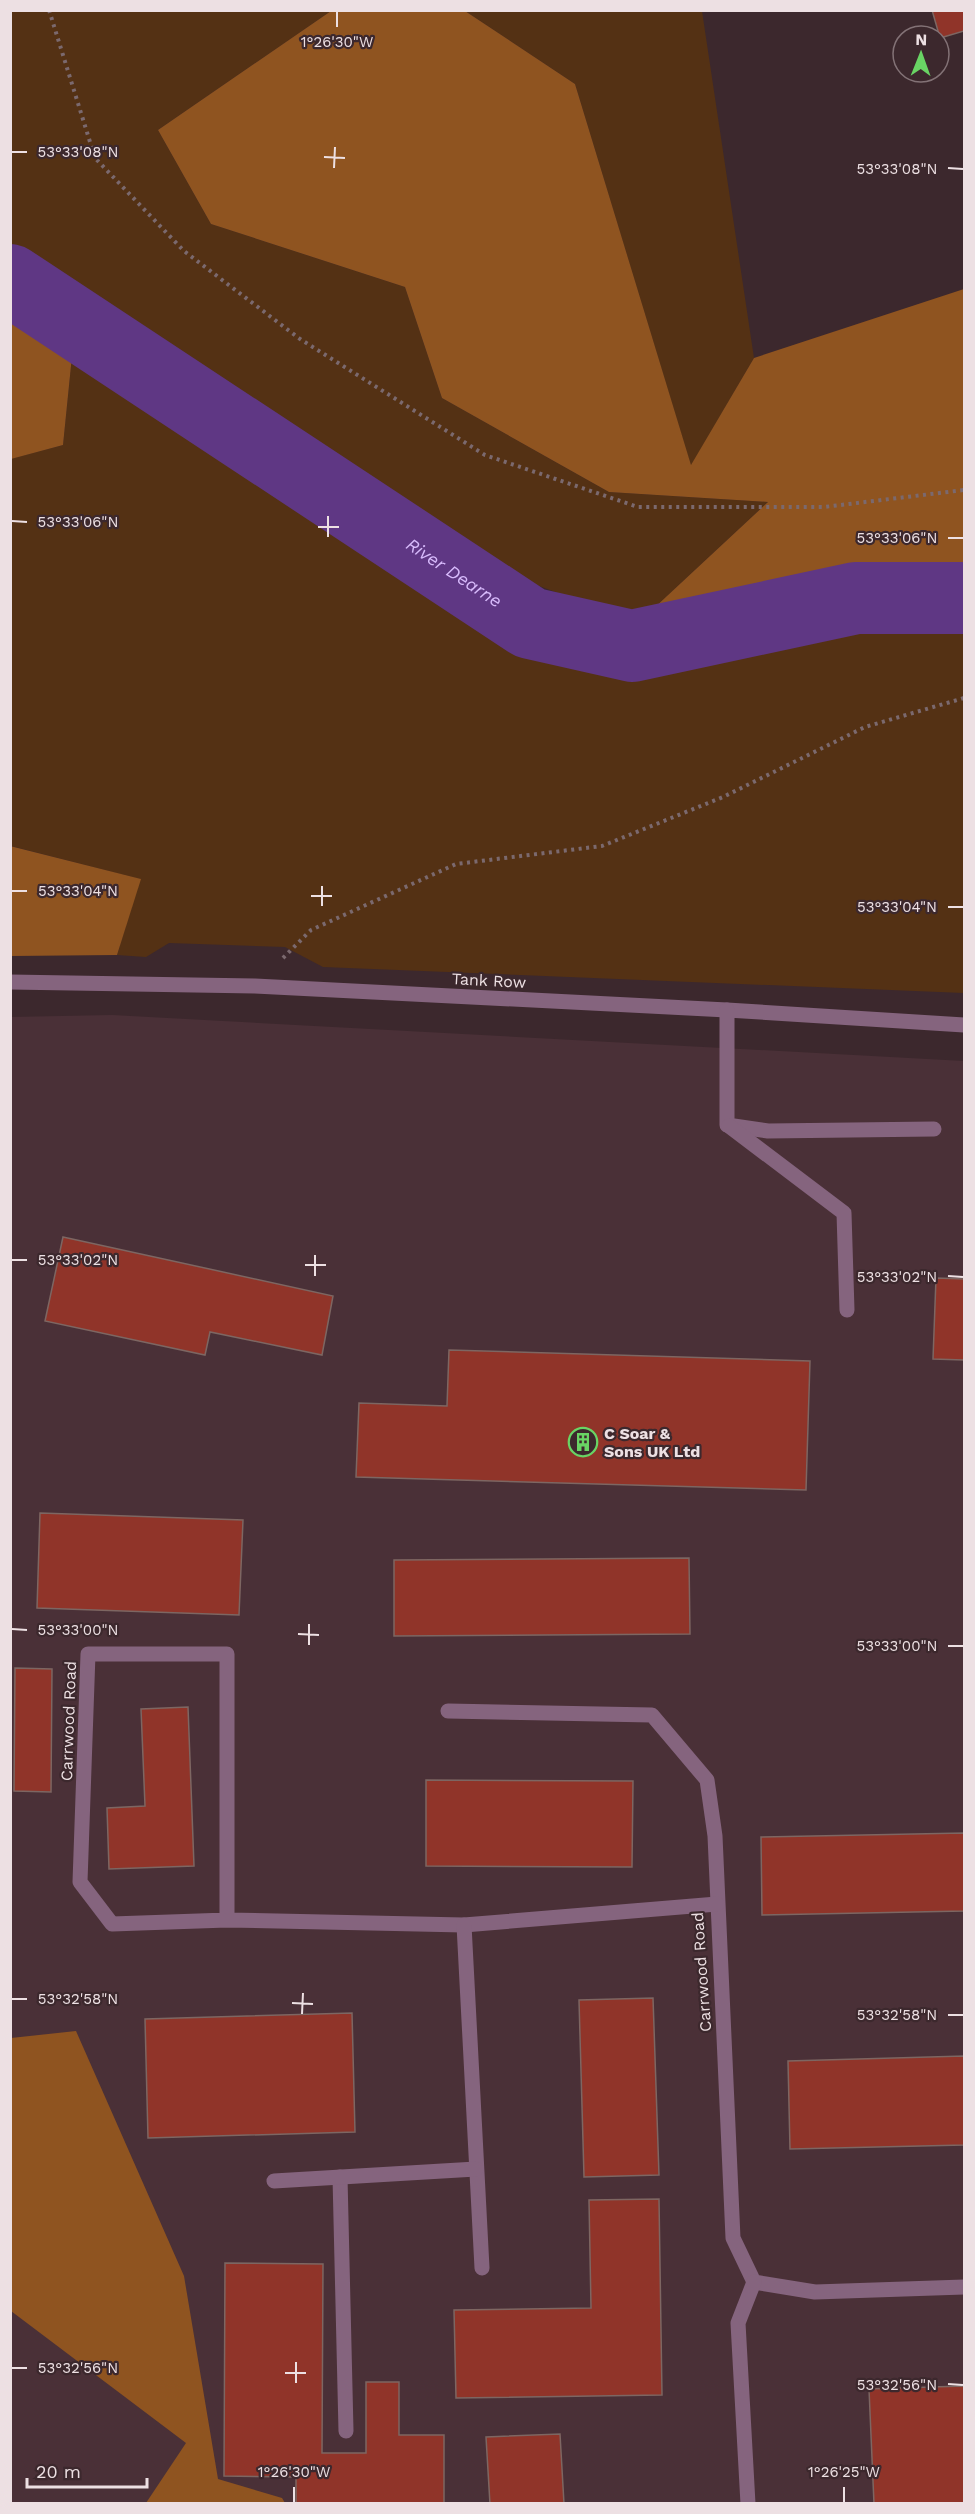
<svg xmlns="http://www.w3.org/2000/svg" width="975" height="2514" viewBox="0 0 975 2514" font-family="'Work Sans',sans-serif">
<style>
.built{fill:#4a3037}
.green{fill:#543114}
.forest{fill:#8f5420}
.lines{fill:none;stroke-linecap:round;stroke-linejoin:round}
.river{stroke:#5f3784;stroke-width:72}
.building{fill:#903429;stroke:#7d6662;stroke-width:1.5}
.path{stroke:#7b696e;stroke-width:4;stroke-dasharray:3 4.5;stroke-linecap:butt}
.minor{stroke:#85647e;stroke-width:15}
.ticks{fill:none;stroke:#ede0e3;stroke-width:2}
.labels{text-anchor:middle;stroke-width:4.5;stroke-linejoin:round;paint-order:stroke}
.street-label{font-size:16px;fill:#ede0e3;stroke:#3c282d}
.poi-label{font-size:16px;font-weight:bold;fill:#ede0e3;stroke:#3c282d;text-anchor:start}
.water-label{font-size:18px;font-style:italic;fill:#d7bafb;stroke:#3c282d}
.ticks-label{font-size:15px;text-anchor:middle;fill:#ede0e3;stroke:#3c282d;stroke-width:4.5;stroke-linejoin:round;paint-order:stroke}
</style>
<rect width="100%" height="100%" fill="#3c282d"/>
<path class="built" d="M112,1015L964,1061V2503H11L10,1017Z"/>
<g class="green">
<path d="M10,11H331L158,130L211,224L405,287L442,398L609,492L768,502L638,623L499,571L222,383L11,247Z"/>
<path d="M465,11H702L754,358L691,466L575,84Z"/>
<path d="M73,346L526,638L639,666L864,622L964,613V993L323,967L285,947L169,943L146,957L117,955L140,879L11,846L10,459L63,445Z"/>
</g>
<g class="forest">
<path d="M331,11H465L575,84L691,465L754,358L964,289V577L872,571L638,623L768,502L609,492L442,398L405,287L211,224L158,130Z"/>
<path d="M11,304L73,346L63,445L11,459Z"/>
<path d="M10,846L141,879L117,955L11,956Z"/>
<path d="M76,2031L184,2276L218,2479L282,2498L285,2503H146L186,2443L11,2311V2038Z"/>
</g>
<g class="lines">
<path class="river" id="s1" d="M10,280L530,623L632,646L856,598H964"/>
</g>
<g class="building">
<path d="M932,10H964V31L940,38Z"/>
<path d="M63,1237L333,1296L322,1355L210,1332L205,1355L45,1321Z"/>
<path d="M936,1278L964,1279V1360L933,1359Z"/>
<path d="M449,1350L810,1361L806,1490L356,1477L359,1403L447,1406Z"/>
<path d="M40,1513L243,1520L239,1615L37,1608Z"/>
<path d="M689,1558L690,1634L394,1636V1560Z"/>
<path d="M15,1668L52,1669L51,1792L14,1791Z"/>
<path d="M188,1707L194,1866L109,1869L107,1808L145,1806L141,1709Z"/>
<path d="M426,1780L633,1781L632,1867L426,1866Z"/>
<path d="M964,1833V1911L762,1915L761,1837Z"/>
<path d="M653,1998L659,2175L584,2177L579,2000Z"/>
<path d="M352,2013L355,2132L148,2138L145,2019Z"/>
<path d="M964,2056V2145L790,2149L788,2061Z"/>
<path d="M659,2199L662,2395L456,2398L454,2310L591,2308L589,2200Z"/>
<path d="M225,2263L323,2264L322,2453H366V2382H399V2435H444V2504H296V2477L224,2476Z"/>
<path d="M964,2386V2504H874L869,2389Z"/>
<path d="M560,2434L564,2504H490L486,2437Z"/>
</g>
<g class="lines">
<g class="path">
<path d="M49,10L95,158L184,251L300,339L485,455L638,507H824L964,490"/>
<path d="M283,958L311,930L456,864L602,846L723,797L865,727L964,698"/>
</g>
<g class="minor">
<path d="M10,982L255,986L727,1010L964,1025"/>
<path d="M727,1010V1125L768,1131L934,1129"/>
<path d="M729,1126L844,1213L847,1310"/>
<path d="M448,1711L652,1715L707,1780L715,1836L733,2238L754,2282L815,2292L964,2287"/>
<path d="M227,1920V1654H88L80,1882L112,1924L227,1920L464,1925L717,1904"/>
<path d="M464,1925L482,2268"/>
<path d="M340,2177L346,2431"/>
<path d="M274,2181L476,2169"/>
<path d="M748,2504L738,2323L754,2282"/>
</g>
</g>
<path class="ticks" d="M337,27V12M12,152H27M324,157L345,158M334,168L335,147M948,168L963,169M12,521L27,522M318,527H339M328,537V516M948,538H963M12,891H27M311,896H332M322,906V886M948,907H963M12,1260H27M305,1265H326M315,1276V1255M948,1276L963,1277M12,1629L27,1630M298,1634L319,1635M309,1645V1624M948,1646H963M12,1999H27M292,2003L313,2004M302,2014L303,1993M948,2015H963M12,2368H27M285,2373H306M296,2383V2362M948,2384L963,2385M294,2502V2487M844,2502V2487"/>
<defs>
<g id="building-ring" transform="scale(1.5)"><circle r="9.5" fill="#3c282d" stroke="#69d464" stroke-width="1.5"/><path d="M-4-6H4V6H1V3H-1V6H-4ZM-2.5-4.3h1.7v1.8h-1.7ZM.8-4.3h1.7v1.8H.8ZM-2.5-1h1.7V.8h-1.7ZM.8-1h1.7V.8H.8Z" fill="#69d464"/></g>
</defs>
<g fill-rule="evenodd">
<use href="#building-ring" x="583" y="1442"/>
</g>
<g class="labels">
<g class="street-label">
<text transform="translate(489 980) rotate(3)" y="6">Tank Row</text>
<text transform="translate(68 1721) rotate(-88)" y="6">Carrwood Road</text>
<text transform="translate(701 1972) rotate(-94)" y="6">Carrwood Road</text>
</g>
<g class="poi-label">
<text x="604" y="1439">C Soar &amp;<tspan x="604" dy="18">Sons UK Ltd</tspan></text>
</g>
<g class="water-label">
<text dy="6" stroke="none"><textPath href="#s1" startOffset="532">River Dearne</textPath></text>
</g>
</g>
<g class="ticks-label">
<text x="337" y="47">1°26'30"W</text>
<text x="78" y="157">53°33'08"N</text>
<text x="897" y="174">53°33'08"N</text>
<text x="78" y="527">53°33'06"N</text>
<text x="897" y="543">53°33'06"N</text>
<text x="78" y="896">53°33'04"N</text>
<text x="897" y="912">53°33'04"N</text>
<text x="78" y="1265">53°33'02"N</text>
<text x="897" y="1282">53°33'02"N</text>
<text x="78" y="1635">53°33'00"N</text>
<text x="897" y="1651">53°33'00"N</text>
<text x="78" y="2004">53°32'58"N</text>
<text x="897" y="2020">53°32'58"N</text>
<text x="78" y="2373">53°32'56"N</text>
<text x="897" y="2390">53°32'56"N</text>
<text x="294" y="2477">1°26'30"W</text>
<text x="844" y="2477">1°26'25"W</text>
</g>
<rect width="975" height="2514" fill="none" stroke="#ede0e3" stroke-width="24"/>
<g transform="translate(921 54) rotate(1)"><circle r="28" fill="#3c282d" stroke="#837276" stroke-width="1.5"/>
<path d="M0-4.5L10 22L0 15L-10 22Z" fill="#69d464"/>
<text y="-9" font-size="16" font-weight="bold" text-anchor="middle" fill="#ede0e3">N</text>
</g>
<path d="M27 2478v9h120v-9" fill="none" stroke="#ede0e3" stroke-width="3"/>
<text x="36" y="2478" font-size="18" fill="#ede0e3" stroke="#3c282d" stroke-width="4.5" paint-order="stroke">20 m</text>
</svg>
